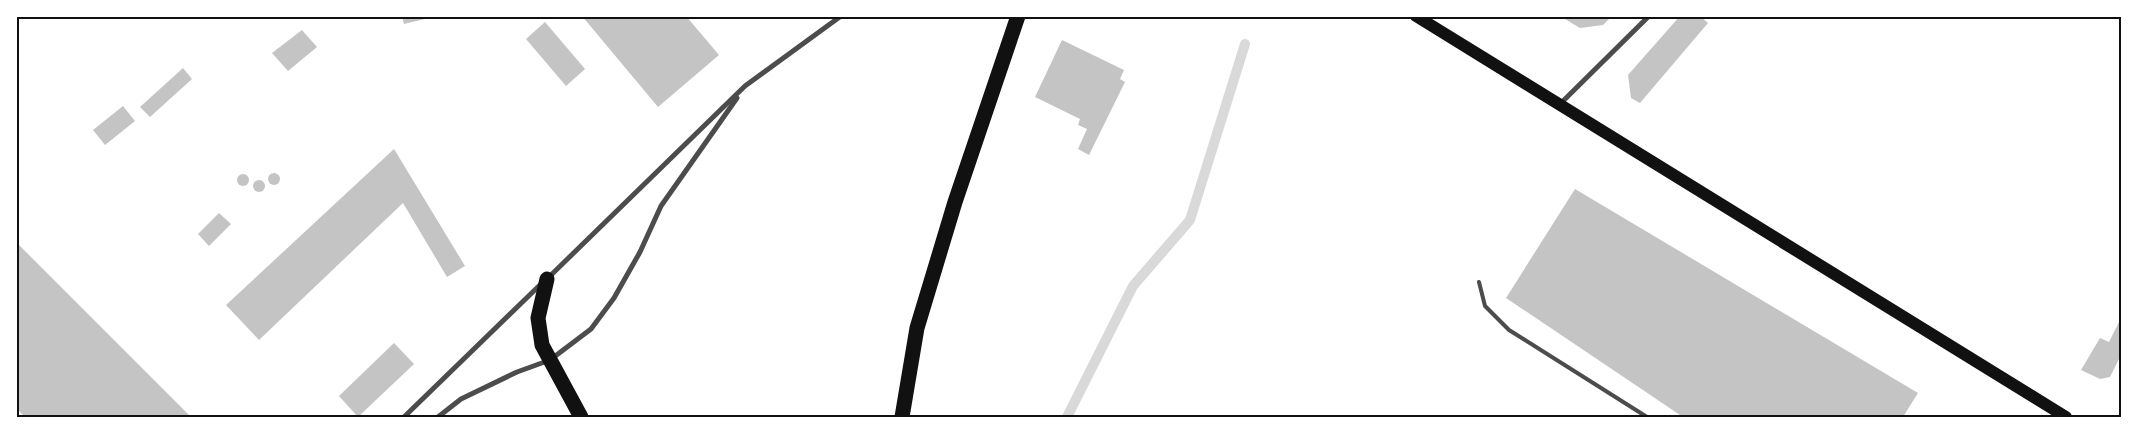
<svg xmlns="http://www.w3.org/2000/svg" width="2137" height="433" viewBox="0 0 2137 433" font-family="Barlow,sans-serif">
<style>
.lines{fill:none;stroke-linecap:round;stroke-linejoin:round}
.stream{stroke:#d9d9d9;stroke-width:10}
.building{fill:#c4c4c4}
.service{stroke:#4c4c4c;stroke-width:4}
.minor{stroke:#4c4c4c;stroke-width:5}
.primary{stroke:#111;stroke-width:12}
.motorway{stroke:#111;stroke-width:15}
.neatline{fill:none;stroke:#111;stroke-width:2}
</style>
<rect width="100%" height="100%" fill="#fff"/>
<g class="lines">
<path class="stream" d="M1067,417L1133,286L1190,220L1245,44"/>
</g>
<g class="building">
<path d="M402,16H433V17L404,24Z"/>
<path d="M582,16H686L719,55L658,107Z"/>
<path d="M1560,16H1612L1603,25L1580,28Z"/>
<path d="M1680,16H1700L1708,23L1640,103L1631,98L1628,75Z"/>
<path d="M545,22L585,69L566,86L526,39Z"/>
<path d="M302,30L317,47L288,71L272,53Z"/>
<path d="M1062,40L1124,70L1120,79L1125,82L1089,155L1078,149L1087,129L1078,125L1080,119L1035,97Z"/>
<path d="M183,68L192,79L150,117L140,107Z"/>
<path d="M123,106L135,121L105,145L93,130Z"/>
<path d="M394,149L465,266L447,277L403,203L259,340L226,305Z"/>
<circle cx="274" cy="179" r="6"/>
<circle cx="243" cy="180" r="6"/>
<circle cx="259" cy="186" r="6"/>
<path d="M1575,189L1918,393L1903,417H1683L1506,298Z"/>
<path d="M219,213L231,224L209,246L198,234Z"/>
<path d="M16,242L191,417H25L16,408Z"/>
<path d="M2121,318V355L2110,377L2100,379L2081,370L2100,338L2109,342Z"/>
<path d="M394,343L414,364L358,417L339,396Z"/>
</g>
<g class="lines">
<path class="service" d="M1479,282L1485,306L1509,330L1647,417"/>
<g class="minor">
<path d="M1559,105L1649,16"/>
<path d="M549,277L745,86L841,16"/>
<path d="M404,417L541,284"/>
<path d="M438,417L461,399L517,372L550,360L591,329L614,298L640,252L661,206L737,98"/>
</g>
<path class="primary" d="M1416,16L2066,417"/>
<g class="motorway">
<path d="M547,279L538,318L542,345L581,417"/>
<path d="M902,417L917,328L955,202L1018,16"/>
</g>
</g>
<rect width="2137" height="433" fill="none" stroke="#ffffff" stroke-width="35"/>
<rect x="18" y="18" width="2102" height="398" class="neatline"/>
</svg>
